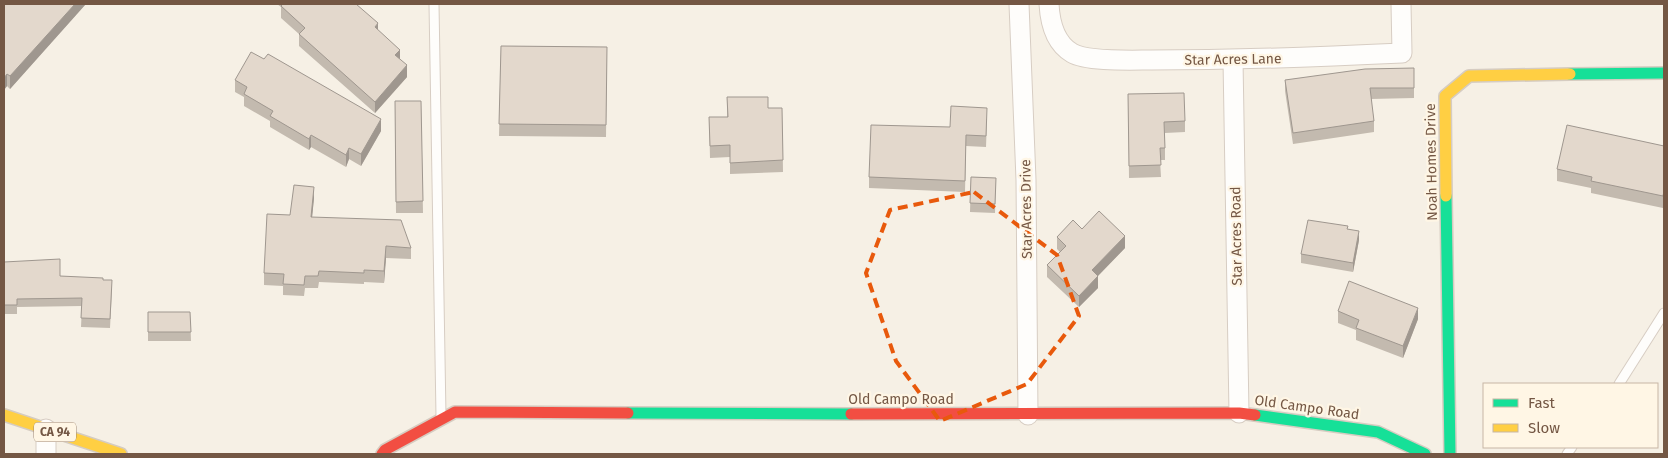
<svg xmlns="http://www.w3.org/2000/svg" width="1668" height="458" viewBox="0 0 1668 458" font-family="'Fira Sans',sans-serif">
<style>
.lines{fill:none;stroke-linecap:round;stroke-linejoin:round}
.lane-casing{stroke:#d7cdc3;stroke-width:11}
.street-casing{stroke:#d7cdc3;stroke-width:21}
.fast-casing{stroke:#d6ccc1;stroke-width:14}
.slow-casing{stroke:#d6ccc1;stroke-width:14}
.jam-casing{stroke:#d6ccc1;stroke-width:14}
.lane{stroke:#fefdfb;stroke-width:9}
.street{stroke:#fefdfb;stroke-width:19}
.fast{stroke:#16e098;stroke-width:11}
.slow{stroke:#ffcf43;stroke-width:11}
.jam{stroke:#f24e42;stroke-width:11}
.wall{fill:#c3baaf}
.shaded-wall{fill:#9f978f}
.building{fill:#e3d8cc;stroke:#9f978f}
.marked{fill:none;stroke:#e8590c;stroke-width:4;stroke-dasharray:10 6;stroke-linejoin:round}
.labels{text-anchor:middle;stroke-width:4.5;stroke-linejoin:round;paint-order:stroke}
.shield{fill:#fff6e5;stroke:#9e8774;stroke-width:1}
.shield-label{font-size:12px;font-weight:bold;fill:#745744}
.street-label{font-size:14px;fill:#745744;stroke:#fff6e5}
</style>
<rect width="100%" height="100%" fill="#f6f0e5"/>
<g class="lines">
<g class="lane-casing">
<g id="lane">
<path d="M434,4L441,416"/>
<path d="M1619,384L1664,313"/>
<path d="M1567,454L1572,447"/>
</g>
</g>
<g class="street-casing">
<g id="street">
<path d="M1019,4L1026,180L1028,415"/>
<path d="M1049,4C1050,22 1055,43 1072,53C1087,62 1133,60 1151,60C1235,60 1318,57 1402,53L1401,4"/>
<path d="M1233,60L1239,413"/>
<path d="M46,454V429"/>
</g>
</g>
<g class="fast-casing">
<g id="fast">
<path d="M1570,74L1664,73"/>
<path d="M1446,196L1450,454"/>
<path d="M628,413L851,414"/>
<path d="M1255,415L1378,432L1425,454"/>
</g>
</g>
<g class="slow-casing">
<g id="slow">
<path d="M1446,196L1445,96L1469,76L1570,74"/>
<path d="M4,415L121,454"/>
</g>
</g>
<g class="jam-casing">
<g id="jam">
<path d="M851,414L1239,413L1255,415"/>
<path d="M382,454L385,450L455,412L628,413"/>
</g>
</g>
<use href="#lane" class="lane"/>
<use href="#street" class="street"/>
<use href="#fast" class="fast"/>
<use href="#slow" class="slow"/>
<use href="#jam" class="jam"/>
</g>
<g class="wall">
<path d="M4,4H85V5L10,89L7,86L4,90Z"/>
<path d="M277,4H356L378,30L400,59L407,77L375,113L299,46V34L281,18V7Z"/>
<path d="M501,46L607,47L606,137L499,136Z"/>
<path d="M1414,68V98L1371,99L1374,121V132L1293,144L1285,91V80Z"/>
<path d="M235,80L381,131L361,166L349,159L346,167L311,147L309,150L270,127V121L244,106V97L235,92Z"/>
<path d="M1128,94L1185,121V132L1165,133V160H1160L1161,177L1129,178Z"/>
<path d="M727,97L768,108H782L783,172L730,174V157L710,158L709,117H727Z"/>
<path d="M395,101H421L423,213H396Z"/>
<path d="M987,119L986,147L966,146L965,192L869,188V177L950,127Z"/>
<path d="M1664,146V203L1663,208L1591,193V188L1557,181V169Z"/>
<path d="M971,177L996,178L995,213L970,212Z"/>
<path d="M314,198L312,217L411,248V259L386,258L384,283L364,282V284L319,282L318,288H305L304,296L283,295V286L264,285V273L290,215Z"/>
<path d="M1082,229L1125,248L1098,276V288L1079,307L1047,277V265L1060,252L1057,249V237Z"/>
<path d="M1348,229L1359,240L1353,272L1301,263V254Z"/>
<path d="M4,262L60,276L103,280L112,289L110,328L81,327L82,306L17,307V314H4Z"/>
<path d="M1338,311L1418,319L1403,358L1356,340V330L1338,323Z"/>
<path d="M148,312H190L191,341H148Z"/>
</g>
<g class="shaded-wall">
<path d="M75,4H85V5L10,89V76Z"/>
<path d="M378,23V35L375,27Z"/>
<path d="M400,50V61L395,55Z"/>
<path d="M407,65V77L375,113V102Z"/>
<path d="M7,74V86L4,90V78Z"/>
<path d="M381,119V131L361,166V154Z"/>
<path d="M311,135V147L309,150V139Z"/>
<path d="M349,148V159L346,167V155Z"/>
<path d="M314,187V198L311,228V217Z"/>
<path d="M1664,191V203L1663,208V196Z"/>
<path d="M1359,231V240L1353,272V263Z"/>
<path d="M1125,236V248L1092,282V270Z"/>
<path d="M386,246V258L384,283V271Z"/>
<path d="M1098,276V288L1079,307V296Z"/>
<path d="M1418,308V319L1403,358V346Z"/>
</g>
<g class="building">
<path d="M4,4H75L10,76L7,74L4,78Z"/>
<path d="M283,4H356L378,23L375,27L400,50L395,55L407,65L375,102L299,34L305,28L281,6Z"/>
<path d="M501,46L607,47L606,125L499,124Z"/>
<path d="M251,52L264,59L268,54L381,119L361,154L349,148L346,155L311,135L309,139L270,116L273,111L244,94L247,87L235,80Z"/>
<path d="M1414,68V88H1370L1374,121L1293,133L1285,80L1365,69Z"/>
<path d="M1184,93L1185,121L1164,122L1165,148H1160L1161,165L1129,166L1128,94Z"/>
<path d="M727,97H768V108H782L783,160L730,163V145L710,146L709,117H728Z"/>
<path d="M395,101H421L423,201L396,202Z"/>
<path d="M951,106L987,108L986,136L966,135L965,181L869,177L871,125L950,127Z"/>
<path d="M1567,125L1664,146V191L1663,196L1591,181L1592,177L1557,169Z"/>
<path d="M971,177L996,178L995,204L970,203Z"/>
<path d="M294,185L314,187L311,217L401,220L411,248L386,246L384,271L364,270V273L319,271L318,276H305L304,285L283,284L284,274L264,273L267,214L290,215Z"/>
<path d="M1099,211L1125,236L1092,270L1098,276L1079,296L1047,265L1066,246L1057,237L1073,220L1082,229Z"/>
<path d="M1308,220L1348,226L1347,229L1359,231L1353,263L1301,254Z"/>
<path d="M60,259V276L103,278V280H112L110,319L81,318L82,298L17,299V305H4V262Z"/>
<path d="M1349,281L1418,308L1403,346L1356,328L1359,320L1338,311Z"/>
<path d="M148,312H190L191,332H148Z"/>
</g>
<path class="marked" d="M974,192L1057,255L1079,316L1027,384L940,421L896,361L866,273L890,210Z"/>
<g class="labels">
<rect class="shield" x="34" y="422.5" width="42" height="19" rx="4"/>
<g class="shield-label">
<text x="55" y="436">CA 94</text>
</g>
<g class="street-label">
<text transform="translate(1233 59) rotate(-1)" y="5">Star Acres Lane</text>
<text transform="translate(1431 162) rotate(-91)" y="5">Noah Homes Drive</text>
<text transform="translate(1026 209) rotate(-91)" y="5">Star Acres Drive</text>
<text transform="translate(1236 236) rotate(-91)" y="5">Star Acres Road</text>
<text x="901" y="404">Old Campo Road</text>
<text transform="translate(1307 407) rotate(8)" y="5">Old Campo Road</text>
</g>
</g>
<rect width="1668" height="458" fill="none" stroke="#745744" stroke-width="10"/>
<rect x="1483" y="383" width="175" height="65" fill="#fff6e5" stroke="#c7b6a5"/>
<rect x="1493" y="399" width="25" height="8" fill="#16e098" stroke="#c7b6a5"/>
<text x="1528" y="408" font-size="15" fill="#745744">Fast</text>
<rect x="1493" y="424" width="25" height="8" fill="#ffcf43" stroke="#c7b6a5"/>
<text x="1528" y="433" font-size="15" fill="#745744">Slow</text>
</svg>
